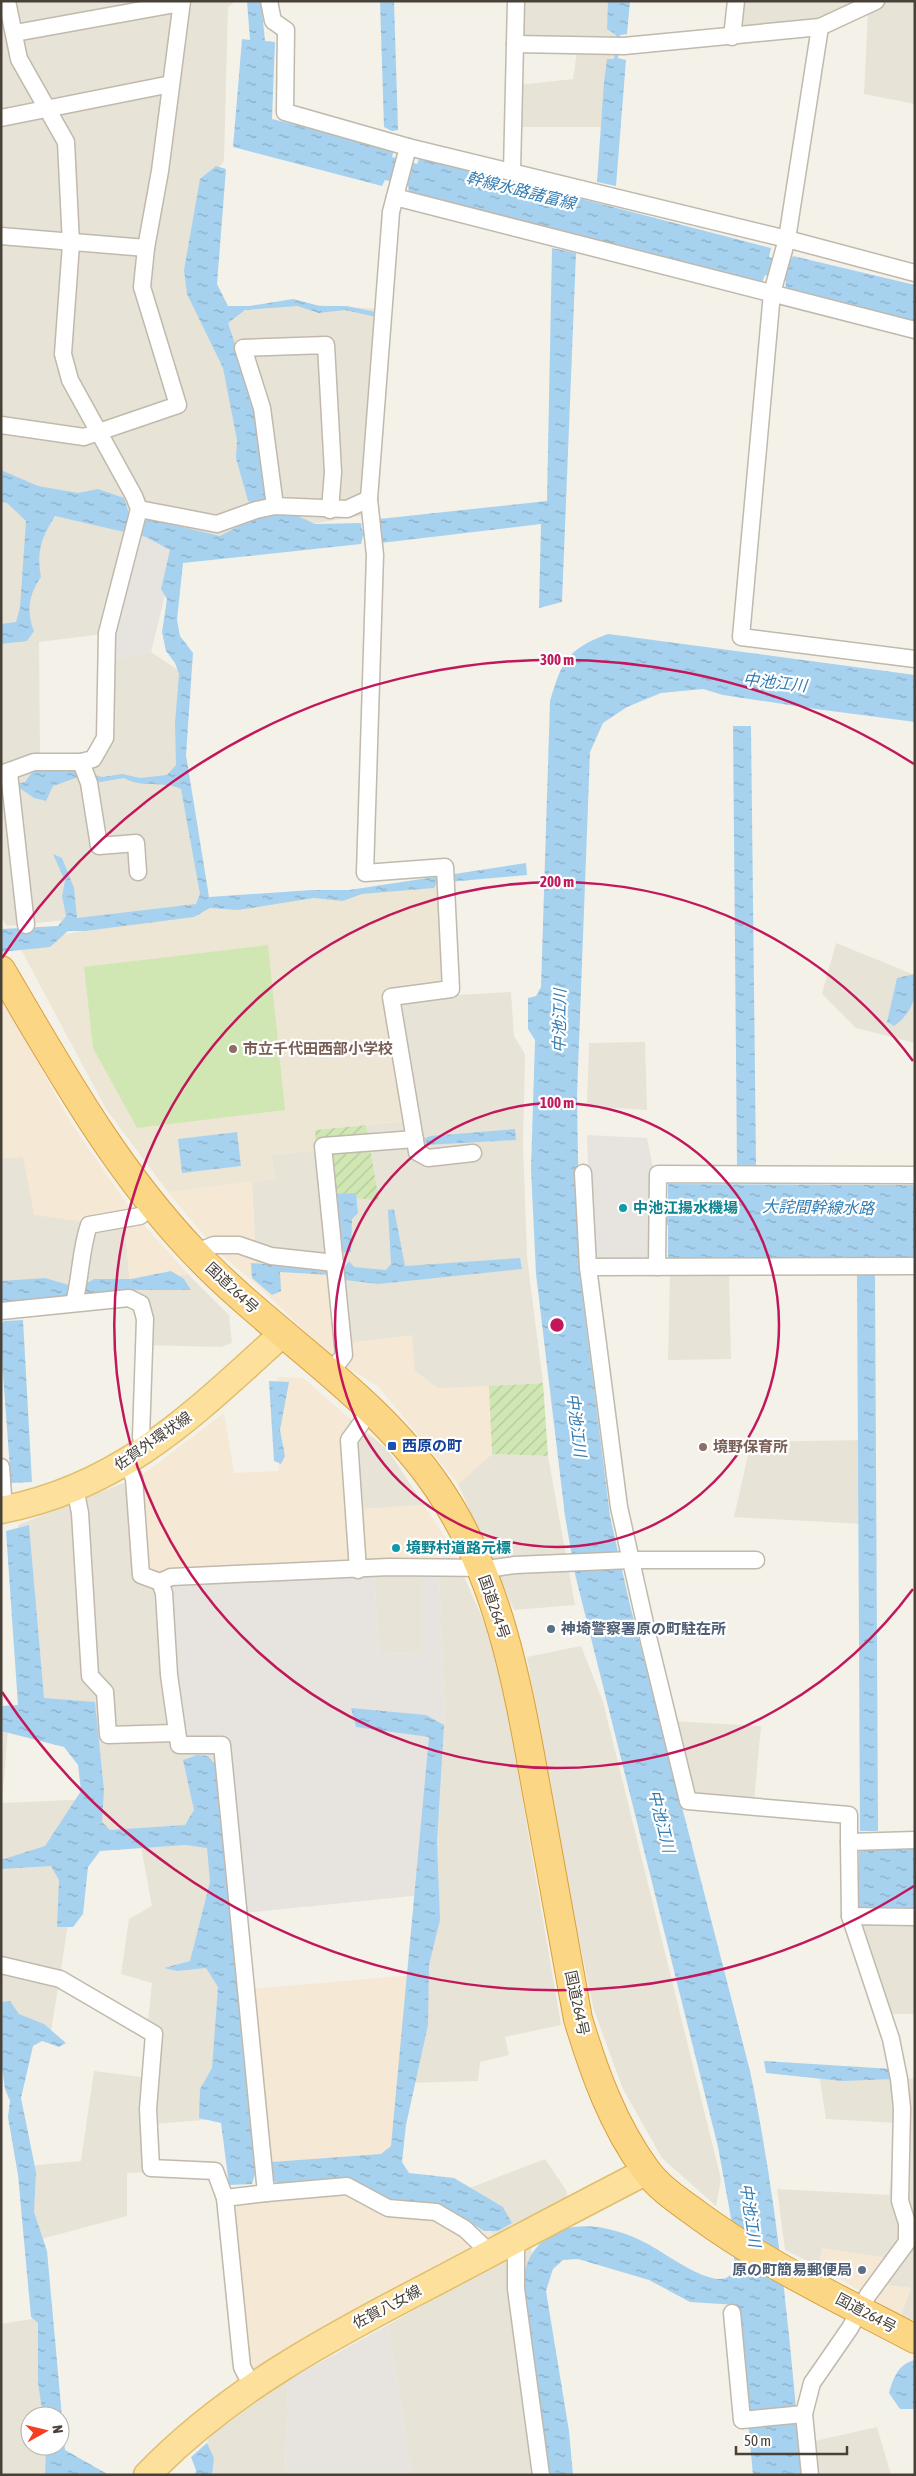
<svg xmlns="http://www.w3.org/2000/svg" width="916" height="2476" viewBox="0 0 916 2476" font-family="'Asap Condensed','Noto Sans JP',sans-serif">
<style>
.residential{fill:#e8e3d7}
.commercial{fill:#f5e8d5}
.industrial{fill:#e7e3de}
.education{fill:#ede6d4}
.park{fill:#d0e7b3}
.garden{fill:url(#garden-furrows)}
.water{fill:url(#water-ripples)}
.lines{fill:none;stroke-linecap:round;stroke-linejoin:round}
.minor-casing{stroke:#c0b9ac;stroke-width:19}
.primary-casing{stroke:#e1be6a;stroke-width:29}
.trunk-casing{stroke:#daa03d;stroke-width:30}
.minor{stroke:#fff;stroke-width:16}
.primary{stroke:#fce09b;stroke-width:26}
.trunk{stroke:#fbd684;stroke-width:28}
.ring{fill:none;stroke:#c2185b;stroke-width:2.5}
.education-dot{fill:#8d6e63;stroke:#fff;stroke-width:2}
.culture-dot{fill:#0f9aa8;stroke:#fff;stroke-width:2}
.transit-dot{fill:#1a4fb4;stroke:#fff;stroke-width:2}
.service-dot{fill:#5c6f8a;stroke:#fff;stroke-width:2}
.labels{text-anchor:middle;stroke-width:4.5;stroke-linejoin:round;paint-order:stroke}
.education-label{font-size:15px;font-weight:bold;fill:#785e54;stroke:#fff;text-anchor:start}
.culture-label{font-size:15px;font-weight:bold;fill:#0d838f;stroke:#fff;text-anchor:start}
.street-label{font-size:15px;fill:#484138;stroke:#fff}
.transit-label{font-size:15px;font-weight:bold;fill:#164399;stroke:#fff;text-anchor:start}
.service-label{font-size:15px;font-weight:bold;fill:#4e5e75;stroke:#fff;text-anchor:start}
.water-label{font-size:16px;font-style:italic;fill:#327cb2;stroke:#fff}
.centre{fill:#c2185b;stroke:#fff;stroke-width:2.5}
.ring-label{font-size:15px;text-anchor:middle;font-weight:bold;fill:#c2185b;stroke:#fff;stroke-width:4.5;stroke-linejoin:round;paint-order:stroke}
</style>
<defs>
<pattern id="garden-furrows" width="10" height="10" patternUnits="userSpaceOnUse" patternTransform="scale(1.25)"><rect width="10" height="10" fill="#d0e7b3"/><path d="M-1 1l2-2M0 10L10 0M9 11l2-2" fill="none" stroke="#b4c79b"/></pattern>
<pattern id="water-ripples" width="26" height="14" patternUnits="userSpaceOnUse" patternTransform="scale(1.25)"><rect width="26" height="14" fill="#a7d2ef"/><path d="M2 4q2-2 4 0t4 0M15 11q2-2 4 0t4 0" fill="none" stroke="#8aacc3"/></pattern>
</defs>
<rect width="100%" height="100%" fill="#f4f1e9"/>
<g class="residential">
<path d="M1,1H236L228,7L224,161L207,184L211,308L298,304L380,309L372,514L177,546L103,634L39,642L40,754L81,753L92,750L102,730L112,660L151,652L184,674L182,774L205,906L7,926L1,917Z"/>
<path d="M511,1H619L610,127H520L519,85L573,79L577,51L511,47Z"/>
<path d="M730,1H915V104L864,94L868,12L726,43Z"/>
<path d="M836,943L915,975V1043L856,1028L822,994Z"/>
<path d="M445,982L457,995L511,992L514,1036L525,1054L523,1145L527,1257L543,1383L438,1389L415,1371L345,1343L256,1267L252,1182L275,1179L271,1155L316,1150L379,1200L366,1125L403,1121L384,989Z"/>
<path d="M645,1042L647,1110L587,1106L589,1043Z"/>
<path d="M23,1157L124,1216L130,1284L188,1274L229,1315L232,1343L221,1347L140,1345V1319L131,1294L1,1307V1158Z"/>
<path d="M670,1272H729L731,1359L668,1360Z"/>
<path d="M350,1419L387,1449L424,1505L347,1510L342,1446Z"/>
<path d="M865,1440L863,1524L734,1517L751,1442Z"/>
<path d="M492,1454L548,1456L575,1605L514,1610L458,1484Z"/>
<path d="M141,1476L169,1584L215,1739L253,2116L154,2124V2172L127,2173V2216L34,2241L27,2166L81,2161L94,2071L142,2077L152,1983L121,1974L129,1919L152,1906L140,1841L81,1842L50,2038L1,2024V1719H9L2,1803L93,1799L83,1719L33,1707L18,1525Z"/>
<path d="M421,1573V1653L379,1654L374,1574Z"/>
<path d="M439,1574H463L487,1629L503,1686L561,2025L505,2037L509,2055L480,2062L478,2081L407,2083L433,1731L445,1718Z"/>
<path d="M581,1646L603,1702L721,2179L716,2206L662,2158L623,2089L594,2010L561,1855L527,1657Z"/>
<path d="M671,1721L761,1726L754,1802L694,1806Z"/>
<path d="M915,1913V2014H892L854,1914Z"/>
<path d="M819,2074L915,2079V2321L901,2315L911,2288L875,2284L823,2248L818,2266L785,2250L777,2189L889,2195L896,2123L826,2119Z"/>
<path d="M545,2159L566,2190L573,2218L531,2243L554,2475H412L388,2325L500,2261L493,2235L459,2192Z"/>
<path d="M43,2317L50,2416H30V2446H52L58,2475H1V2324Z"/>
<path d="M288,2380L285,2475H204L208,2437Z"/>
<path d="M877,2427L891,2475H805L802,2444Z"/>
</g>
<g class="commercial">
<path d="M1,997L71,1123L133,1213L188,1274L130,1284L124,1216L85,1222L34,1215L23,1157L1,1158Z"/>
<path d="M252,1182L256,1267L342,1273L345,1343L412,1335L415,1371L438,1388L489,1386L492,1454L458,1484L378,1386L335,1360L256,1284L216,1250L168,1192Z"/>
<path d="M277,1377L303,1378L350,1419L342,1446L347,1510L424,1505L443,1534L463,1574L146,1576L141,1476L224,1413L234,1473L279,1471Z"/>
<path d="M414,1975L393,2182L459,2192L493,2235L236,2382L216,2193L259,2188L240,1990Z"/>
<path d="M822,2248L890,2258L875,2284L911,2288L901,2315L818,2266Z"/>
</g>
<g class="industrial">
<path d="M140,532L177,546L151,652L112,660V634Z"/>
<path d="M587,1135L647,1138L653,1168L651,1259H592Z"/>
<path d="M421,1573L439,1574L445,1718L433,1731L422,1895L233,1914L215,1739L184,1738L169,1584L374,1574L379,1654L421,1653Z"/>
<path d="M388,2325L412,2475H285L288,2380Z"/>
</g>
<path class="education" d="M440,881L445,982L384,989L403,1121L315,1130L316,1150L271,1155L275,1179L168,1192L106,1109L18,944L205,906Z"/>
<path class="park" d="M268,945L285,1110L137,1128L93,1048L84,967Z"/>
<g class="garden">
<path d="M366,1125L379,1200L319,1195L315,1130Z"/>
<path d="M543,1383L548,1456L492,1454L489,1386Z"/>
</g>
<g class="water">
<path d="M247,1H261L265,41L275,42L272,119L394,149L392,157L417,164L420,157L771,248L769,257L789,263L793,256L915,285V322L785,291L786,281L765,275L762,283L409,192L408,185L385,180L382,186L233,147L242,39L250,40Z"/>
<path d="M380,1H394L398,130L392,131L384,127Z"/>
<path d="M608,1H630L627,34L620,35L618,58L626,60L616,186L597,182L604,82L607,59H614L616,35L607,29Z"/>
<path d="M216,166L226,169L217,284L228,306H249L293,299L320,306H346L376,312V317L345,310L319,313L297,306L245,310L228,323L257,409L267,497L261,501L263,515L298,516L315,524L361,523L362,530L380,528L379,519L547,501L552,248L576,253L562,602L539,608L541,524L381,543L380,535L363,536L361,544L183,563L177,620L180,636L193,653L186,755L209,897L312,890H349L526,863L527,875L437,883L434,888L362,894L343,901L314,898L238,910L210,908L194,917L85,931H68L50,947L1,952V929L58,926L66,916L62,896L65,881L53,854L62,858L74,888L77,918L196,904L200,894L181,789C163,780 142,789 124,778L100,782L76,778L53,786L46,801L34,798L21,789L1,793V788L25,782L33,771L56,767L103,777L122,774L140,778L167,775L176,765L175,723L179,674L175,663L166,651L162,632L167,599L161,589L170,550L146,537L55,516C42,537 36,551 41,577C29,594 26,611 34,631L27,641L1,644V624L16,622L20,608L26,521L7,503L1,502V470L38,486L78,493L98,489L124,498L129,514L220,536L258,516L256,503L248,501L236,458L237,440L223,368L187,294L184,270L200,179Z"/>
<path d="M608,634L915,675V722L816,709L723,695L703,689L661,693L627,707L603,723L590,752L577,1096L580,1276L610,1516L629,1601L750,2071C778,2204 790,2339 802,2475H753L737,2305L690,2302L649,2280L578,2259L563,2260L553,2269L546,2291L569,2431L573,2475H547L522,2291C524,2270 527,2255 544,2240C572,2216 617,2228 646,2243C664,2252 706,2285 726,2278C729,2277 733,2272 735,2270L731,2218L718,2147L575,1574L565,1516L536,1274L531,1169L535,1040L528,1029V998L536,996L541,987L550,701C562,661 567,649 608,634Z"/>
<path d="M733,726H751L756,1165H737Z"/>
<path d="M915,974C915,999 915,1010 894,1026L887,1022L897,978Z"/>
<path d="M515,1129L516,1140L426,1145L425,1138L431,1136Z"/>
<path d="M237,1132L241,1166L182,1173L178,1139Z"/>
<path d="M668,1184L915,1185V1257L668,1258V1225H661V1205L668,1204Z"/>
<path d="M356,1193L358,1213L352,1219L351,1252L340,1253L335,1194Z"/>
<path d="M394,1209L405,1266L520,1258L522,1269L378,1284L345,1280L342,1271L349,1261L354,1267L386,1270L391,1264L388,1210Z"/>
<path d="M251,1263L331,1269V1275L280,1272L281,1291L272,1295L252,1278Z"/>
<path d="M171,1271L184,1279L191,1290H137L67,1299L47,1297L1,1303V1281L45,1278L79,1288L94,1279H131Z"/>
<path d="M857,1274H875L878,1831H860Z"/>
<path d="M23,1320L32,1482L11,1483L1,1347V1325L4,1321Z"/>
<path d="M269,1381L289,1382L280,1430L285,1456L281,1464L274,1461Z"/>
<path d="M29,1525L44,1698L95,1702L104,1790L102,1822L110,1830L185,1825L194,1810L183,1760L197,1755L208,1756L215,1764L255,2174L252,2184L229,2185L221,2123L199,2118L200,2089L212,2068L218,1987L206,1968L177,1971L164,1968L190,1961L210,1882L207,1848L185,1845L100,1851L88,1867L83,1914L73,1927H57L59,1880L51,1866L1,1869V1860L45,1846L81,1791L78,1765L64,1747L1,1731V1706L18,1705L6,1531Z"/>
<path d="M351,1708L426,1715L444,1725L437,1841L440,1920L429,1965L428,2025L406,2125L402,2162L409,2173L454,2178L503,2207L512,2223L498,2231H484L455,2213L435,2205L392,2201L347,2180L281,2185L274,2181L272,2162L381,2154L391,2146L429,1737L356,1727Z"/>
<path d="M915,1849V1908L858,1907L859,1850Z"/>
<path d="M10,2001L19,2014L44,2024L66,2043L59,2047L42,2041L33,2046L21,2098L36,2172L34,2212L47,2251L65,2450L109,2475H45L46,2446H60V2416H43L38,2383V2323L31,2317L18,2175L8,2117L10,2101L5,2089L1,2060V2005L2,2002Z"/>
<path d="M764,2061L893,2069L895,2079L842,2081L766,2073Z"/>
<path d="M915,2360V2409H900L889,2393C893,2378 898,2364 915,2360Z"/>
<path d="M207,2443L214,2458L212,2475H195L196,2470L191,2457Z"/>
</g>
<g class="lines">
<g class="minor-casing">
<g id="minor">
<path d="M269,1L273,21L286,30L285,112L408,147"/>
<path d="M15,33L181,3"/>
<path d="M732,37L736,1"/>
<path d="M515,44L624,46L820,27L876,1"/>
<path d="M1,118L171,84"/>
<path d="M512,171L516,1"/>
<path d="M395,197L915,330"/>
<path d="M1,236L146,248L160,171L182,1"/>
<path d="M915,273L787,239L772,293L741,637L915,659"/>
<path d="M1,425L84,437L178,405L142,287L146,248"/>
<path d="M275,506L262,408L243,348L326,345L333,472L330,510"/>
<path d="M139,509L217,524L256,510L275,506L347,509L369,499"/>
<path d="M81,762L89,783L99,846L136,843L138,872"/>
<path d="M9,773L26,925"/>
<path d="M1,774L34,762H81L93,759L105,738L107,633L139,509L134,496L70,380L63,354L71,244L66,142L19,59L7,1"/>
<path d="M473,1153L428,1158L417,1152L391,997L451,989L445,867L365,873L375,555L369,499L391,212L408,147L787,239L820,27"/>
<path d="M583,1173L588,1267L619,1507L649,1641L688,1801L849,1815V1842L915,1840"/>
<path d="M194,1253L214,1245H239L271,1256L335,1263"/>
<path d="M588,1267L915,1266"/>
<path d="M657,1267L658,1174L915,1175"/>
<path d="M74,1303C81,1277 80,1251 89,1225L140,1216L152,1206"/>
<path d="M1,1311L129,1298L141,1304L145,1319L141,1437L145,1450"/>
<path d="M330,1373L344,1355L323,1146L415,1139"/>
<path d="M127,1463L134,1478L141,1575L160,1582L171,1577L389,1567L494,1568L515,1565L631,1560H756"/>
<path d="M1,1467L4,1510"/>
<path d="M75,1488L80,1513L90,1676L105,1692L108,1735L175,1733"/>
<path d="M358,1570L349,1440L371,1410"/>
<path d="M160,1582L164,1593L169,1675L179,1745H222L266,2193L225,2198L242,2367L252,2386"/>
<path d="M850,1916L915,1917"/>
<path d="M1,1965L60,1979L154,2034L148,2109L151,2168L215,2171L225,2198"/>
<path d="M266,2193L347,2186L388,2208L436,2212L465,2229L490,2253"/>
<path d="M516,2239V2289L541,2475"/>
<path d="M732,2313L742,2420L804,2414"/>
<path d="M810,2475L804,2414L812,2383L850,2328L868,2295L907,2242V2223L900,2201L902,2108L899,2079L891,2039L850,1916L849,1842"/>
</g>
</g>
<g class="primary-casing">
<g id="primary">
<path d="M1,1510C122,1487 195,1413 282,1334"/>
<path d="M147,2475C228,2391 330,2337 432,2284C504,2246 575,2208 647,2171"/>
</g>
</g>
<g class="trunk-casing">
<path id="trunk" d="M1,970C59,1068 114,1168 193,1251C271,1334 374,1393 438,1488C500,1579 518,1687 537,1793C551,1868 564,1943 578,2019C594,2072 613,2125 646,2170C660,2189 679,2201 698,2215C765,2264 841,2300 915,2339"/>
</g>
<use href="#minor" class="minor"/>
<use href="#primary" class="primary"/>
<use href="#trunk" class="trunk"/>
</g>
<g class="ring">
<circle cx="557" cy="1325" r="222"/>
<path d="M913 1589A443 443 0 1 1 913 1061"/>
<path d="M914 1886A665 665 0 0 1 2 1692M2 958A665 665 0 0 1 914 764"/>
</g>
<g class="education-dot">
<circle cx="233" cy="1049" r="5"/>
<circle cx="703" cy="1447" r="5"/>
</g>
<g class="culture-dot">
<circle cx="623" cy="1208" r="5"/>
<circle cx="396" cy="1548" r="5"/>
</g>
<rect class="transit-dot" x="387" y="1441" width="10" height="10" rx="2.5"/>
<g class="service-dot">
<circle cx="551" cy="1629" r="5"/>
<circle cx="862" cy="2270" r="5"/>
</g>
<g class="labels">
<g class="education-label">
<text x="243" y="1054">市立千代田西部小学校</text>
<text x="713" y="1452">境野保育所</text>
</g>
<g class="culture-label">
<text x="633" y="1213">中池江揚水機場</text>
<text x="406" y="1553">境野村道路元標</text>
</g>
<g class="street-label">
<text transform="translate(232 1288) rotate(43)" y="5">国道264号</text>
<text transform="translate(153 1441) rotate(-35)" y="5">佐賀外環状線</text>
<text transform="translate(494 1607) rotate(71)" y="5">国道264号</text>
<text transform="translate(577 2003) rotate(78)" y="5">国道264号</text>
<text transform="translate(387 2307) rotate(-28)" y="5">佐賀八女線</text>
<text transform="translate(866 2313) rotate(28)" y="5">国道264号</text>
</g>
<g class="transit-label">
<text x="402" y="1451">西原の町</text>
</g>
<g class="service-label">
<text x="561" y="1634">神埼警察署原の町駐在所</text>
<text x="852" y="2275" text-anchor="end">原の町簡易郵便局</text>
</g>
<g class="water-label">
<text transform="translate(521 190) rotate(14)" y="6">幹線水路諸富線</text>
<text transform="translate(775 682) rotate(6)" y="6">中池江川</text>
<text transform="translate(559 1021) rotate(-89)" y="6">中池江川</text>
<text transform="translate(818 1207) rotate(1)" y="6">大詫間幹線水路</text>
<text transform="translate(577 1425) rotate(83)" y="6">中池江川</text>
<text transform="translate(662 1821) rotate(76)" y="6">中池江川</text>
<text transform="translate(751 2215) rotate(82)" y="6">中池江川</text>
</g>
</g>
<circle cx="557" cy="1325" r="8" class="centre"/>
<g class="ring-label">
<text x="557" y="665">300 m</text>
<text x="557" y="887">200 m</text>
<text x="557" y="1108">100 m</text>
</g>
<rect width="916" height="2476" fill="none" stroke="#484138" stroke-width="5"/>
<g transform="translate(45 2431) rotate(82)"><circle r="24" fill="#ffffff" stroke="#b6b3af"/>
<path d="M0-4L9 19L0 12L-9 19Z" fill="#f53f1f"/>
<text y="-8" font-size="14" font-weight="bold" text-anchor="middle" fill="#484138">N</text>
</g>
<path d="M736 2446v8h111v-8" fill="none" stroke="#484138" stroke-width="2.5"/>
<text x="744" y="2446" font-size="15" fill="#484138" stroke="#ffffff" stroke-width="4" paint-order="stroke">50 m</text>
</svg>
